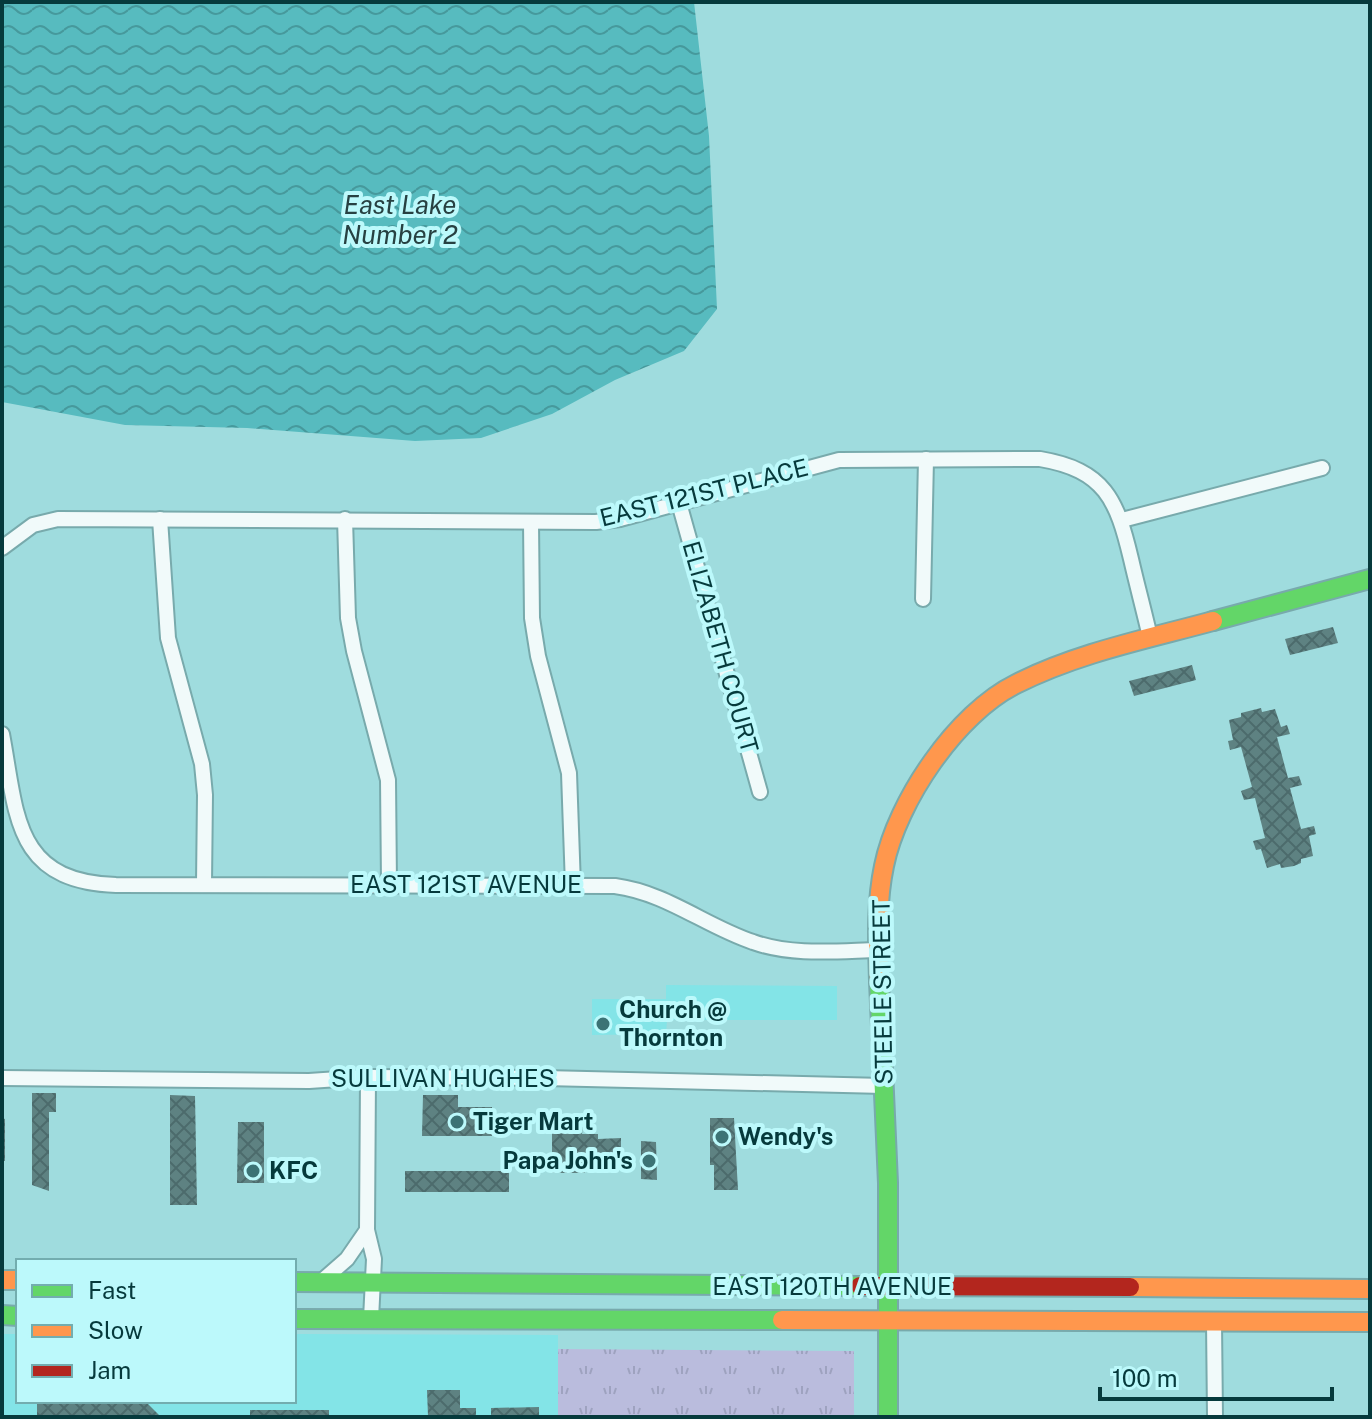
<svg xmlns="http://www.w3.org/2000/svg" width="1372" height="1419" viewBox="0 0 1372 1419" font-family="'Public Sans',sans-serif">
<style>
.built{fill:#83e4e7}
.grass{fill:url(#grass-tufts)}
.water{fill:url(#water-waves)}
.building{fill:url(#building-cross-hatch)}
.lines{fill:none;stroke-linecap:round;stroke-linejoin:round}
.street-casing{stroke:#78aaac;stroke-width:18}
.fast-casing{stroke:#78aaac;stroke-width:22}
.slow-casing{stroke:#78aaac;stroke-width:22}
.jam-casing{stroke:#78aaac;stroke-width:22}
.street{stroke:#f1fafa;stroke-width:14}
.fast{stroke:#63d668;stroke-width:18}
.slow{stroke:#ff974d;stroke-width:18}
.jam{stroke:#b3261e;stroke-width:18}
.poi-dot{fill:#3c7375;stroke:#bcf9fb;stroke-width:3}
.labels{text-anchor:middle;stroke-width:8;stroke-linejoin:round;paint-order:stroke}
.street-label{font-size:24px;fill:#063a3c;stroke:#bcf9fb}
.poi-label{font-size:24px;font-weight:bold;fill:#063a3c;stroke:#bcf9fb;text-anchor:start}
.water-label{font-size:26px;font-style:italic;fill:#274142;stroke:#bcf9fb}
</style>
<defs>
<pattern id="grass-tufts" width="24" height="20" patternUnits="userSpaceOnUse" patternTransform="scale(2)"><rect width="24" height="20" fill="#babcdd"/><path d="M3 7l-1-3M5 7V3M7 7l1-3M15 17l-1-3M17 17v-4M19 17l1-3" fill="none" stroke="#9ea2bf"/></pattern>
<pattern id="water-waves" width="16" height="10" patternUnits="userSpaceOnUse" patternTransform="scale(2)"><rect width="16" height="10" fill="#57bbbf"/><path d="M0 5q4-4 8 0t8 0" fill="none" stroke="#46999c"/></pattern>
<pattern id="building-cross-hatch" width="8" height="8" patternUnits="userSpaceOnUse" patternTransform="scale(2)"><rect width="8" height="8" fill="#5e8282"/><path d="M0 0l8 8M0 8l8-8" fill="none" stroke="#4c6b6c"/></pattern>
</defs>
<rect width="100%" height="100%" fill="#9fdcde"/>
<g class="built">
<path d="M666,985L837,986V1020H667L666,1034L592,1035V999H666Z"/>
<path d="M2,1334H18V1401H294V1334L558,1335V1417H2Z"/>
</g>
<path class="grass" d="M558,1349L854,1351V1417H558Z"/>
<path class="water" d="M2,2H694L709,136L717,309L684,351L615,380L552,414L481,438L415,441L247,428L125,425L2,402Z"/>
<g class="building">
<path d="M1333,627L1338,643L1290,655L1285,639Z"/>
<path d="M1192,665L1196,680L1134,696L1129,681Z"/>
<path d="M1261,708L1262,712L1275,709L1281,727L1287,725L1290,734L1277,737L1288,778L1299,776L1302,785L1290,788L1301,829L1314,826L1316,834L1309,836L1313,856L1301,859V863L1294,866L1281,868L1280,864L1267,868L1261,849L1256,850L1253,841L1265,838L1255,798L1244,800L1241,791L1252,787L1241,747L1230,750L1228,741L1233,740L1229,720L1241,717V713Z"/>
<path d="M32,1093H56V1112H49V1191L32,1185Z"/>
<path d="M170,1095L195,1096L197,1205H170Z"/>
<path d="M423,1095H458V1107H492V1136H422Z"/>
<path d="M2,1118L5,1119V1161H2Z"/>
<path d="M710,1118H734L738,1190H714V1165H710Z"/>
<path d="M238,1122H264V1183H237Z"/>
<path d="M583,1127L582,1134H598V1139L621,1138V1160L600,1161V1167H585V1173H552V1128Z"/>
<path d="M641,1141L656,1142L657,1180L641,1179Z"/>
<rect x="405" y="1171" width="104" height="21"/>
<path d="M427,1390H460V1408H476V1417L428,1416Z"/>
<path d="M37,1401H145L161,1417H37Z"/>
<path d="M539,1407V1417H491V1408Z"/>
<rect x="250" y="1410" width="79" height="7"/>
</g>
<g class="lines">
<g class="street-casing">
<g id="street">
<path d="M679,503L760,792"/>
<path d="M160,519L168,638L202,764L205,795L204,883"/>
<path d="M345,519L348,618L354,651L388,780L389,884"/>
<path d="M1122,520L1322,468"/>
<path d="M531,522L532,618L538,656L569,773L573,886"/>
<path d="M2,548L33,525L58,519L596,522L620,519L839,460L1040,459C1105,470 1117,500 1131,559C1137,585 1144,611 1150,637"/>
<path d="M923,599L926,459"/>
<path d="M2,734C17,813 13,882 116,885L615,886C667,893 705,926 753,942C792,956 837,951 878,950"/>
<path d="M368,1077L367,1230L374,1259L371,1319"/>
<path d="M2,1078L309,1081L368,1077L545,1078L884,1086"/>
<path d="M323,1280L347,1259L367,1230"/>
<path d="M1214,1322L1215,1417"/>
</g>
</g>
<g class="fast-casing">
<g id="fast">
<path d="M1213,621L1370,579"/>
<path d="M879,981L888,1183V1417"/>
<path d="M294,1282L860,1286"/>
<path d="M2,1315L18,1316"/>
<path d="M294,1319L782,1320"/>
</g>
</g>
<g class="slow-casing">
<g id="slow">
<path d="M879,981C878,943 876,904 884,866C897,801 957,713 1016,684C1077,653 1147,639 1213,621"/>
<path d="M2,1280H18"/>
<path d="M1130,1287L1370,1289"/>
<path d="M782,1320L1370,1322"/>
</g>
</g>
<g class="jam-casing">
<path id="jam" d="M860,1286L1130,1287"/>
</g>
<use href="#street" class="street"/>
<use href="#fast" class="fast"/>
<use href="#slow" class="slow"/>
<use href="#jam" class="jam"/>
</g>
<g class="poi-dot">
<circle cx="603" cy="1024" r="8"/>
<circle cx="457" cy="1122" r="8"/>
<circle cx="722" cy="1137" r="8"/>
<circle cx="649" cy="1161" r="8"/>
<circle cx="253" cy="1171" r="8"/>
</g>
<g class="labels">
<g class="street-label">
<text transform="translate(704 493) rotate(-14)" y="8">EAST 121ST PLACE</text>
<text transform="translate(720 647) rotate(74)" y="8">ELIZABETH COURT</text>
<text x="466" y="893">EAST 121ST AVENUE</text>
<text transform="translate(883 992) rotate(-91)" y="8">STEELE STREET</text>
<text x="443" y="1087">SULLIVAN HUGHES</text>
<text x="832" y="1295">EAST 120TH AVENUE</text>
</g>
<g class="poi-label">
<text x="619" y="1018">Church @<tspan x="619" dy="28">Thornton</tspan></text>
<text x="473" y="1130">Tiger Mart</text>
<text x="738" y="1145">Wendy's</text>
<text x="633" y="1169" text-anchor="end">Papa John's</text>
<text x="269" y="1179">KFC</text>
</g>
<g class="water-label">
<text x="400" y="214">East Lake<tspan x="400" dy="30">Number 2</tspan></text>
</g>
</g>
<rect width="1372" height="1419" fill="none" stroke="#063a3c" stroke-width="8"/>
<rect x="16" y="1259" width="280" height="144" fill="#bcf9fb" stroke="#73adaf" stroke-width="2"/>
<rect x="32" y="1285" width="40" height="12" fill="#63d668" stroke="#73adaf" stroke-width="2"/>
<text x="88" y="1299" font-size="24" fill="#063a3c">Fast</text>
<rect x="32" y="1325" width="40" height="12" fill="#ff974d" stroke="#73adaf" stroke-width="2"/>
<text x="88" y="1339" font-size="24" fill="#063a3c">Slow</text>
<rect x="32" y="1365" width="40" height="12" fill="#b3261e" stroke="#73adaf" stroke-width="2"/>
<text x="88" y="1379" font-size="24" fill="#063a3c">Jam</text>
<path d="M1100 1387v12h232v-12" fill="none" stroke="#063a3c" stroke-width="4"/>
<text x="1112" y="1387" font-size="24" fill="#063a3c" stroke="#bcf9fb" stroke-width="6" paint-order="stroke">100 m</text>
</svg>
